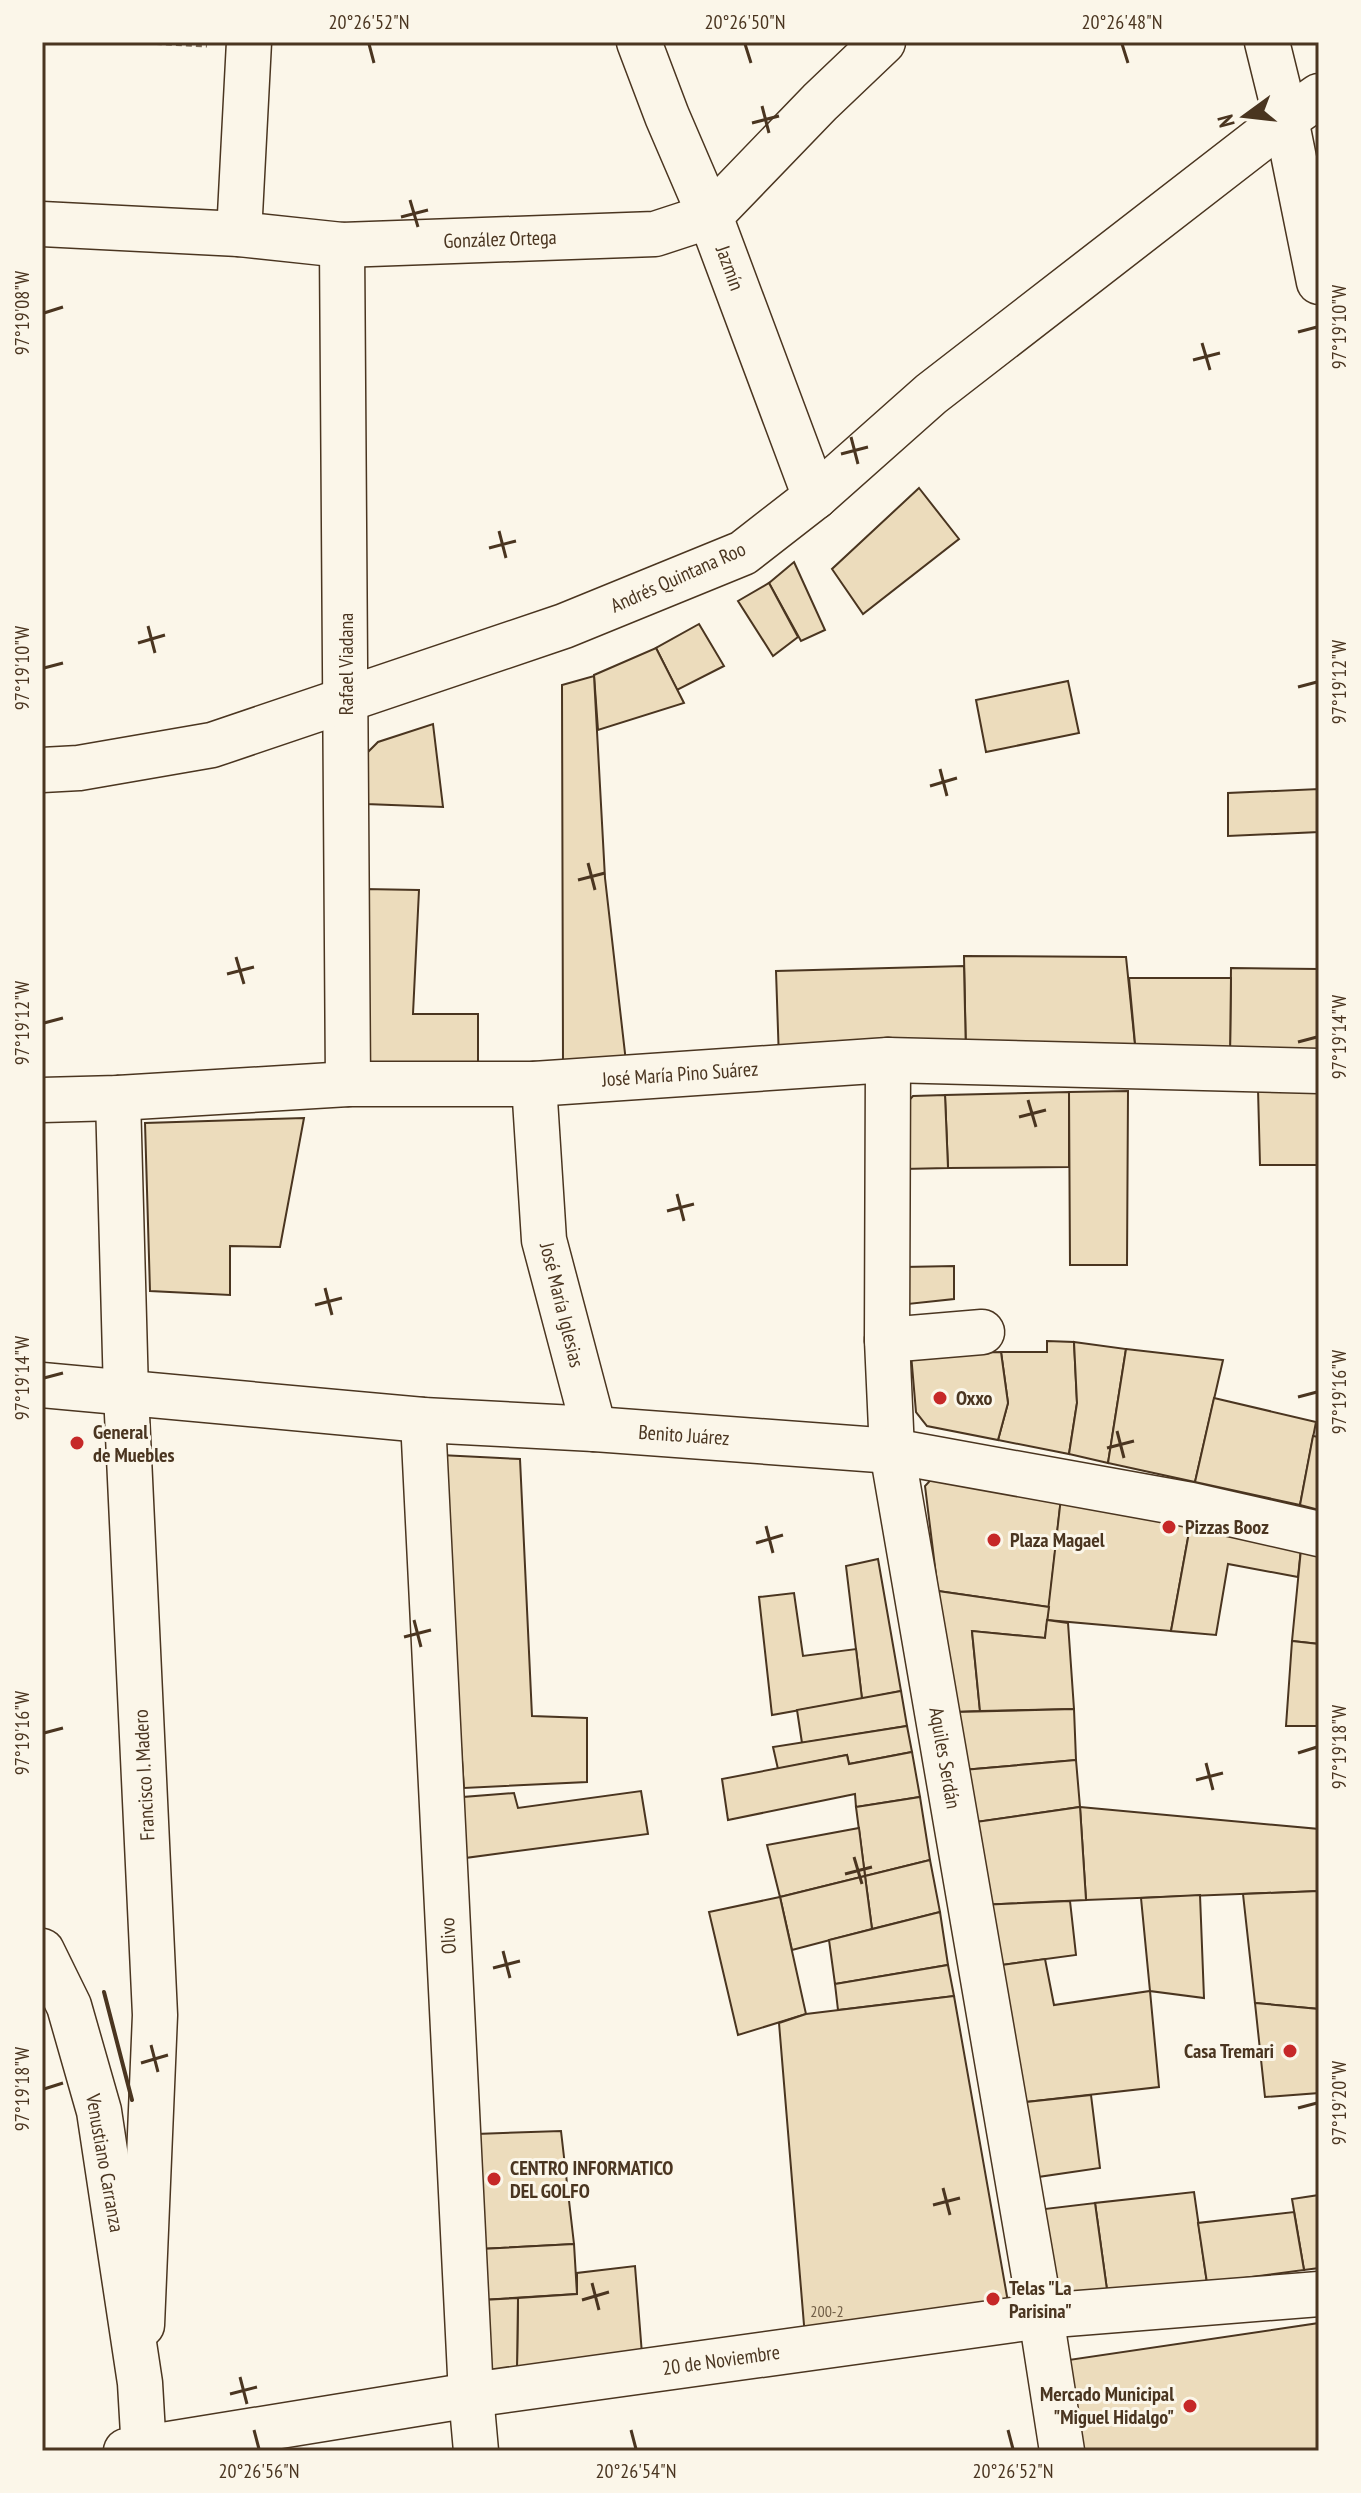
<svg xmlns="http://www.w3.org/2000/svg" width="1361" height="2493" viewBox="0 0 1361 2493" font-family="'PT Sans Narrow',sans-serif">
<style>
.building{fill:#ecdcbc;stroke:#4a3520;stroke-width:2}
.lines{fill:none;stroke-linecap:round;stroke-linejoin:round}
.minor-casing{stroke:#4a3520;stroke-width:47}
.major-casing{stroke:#4a3520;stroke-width:47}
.path{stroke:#7f6f5c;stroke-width:5;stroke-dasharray:6 4;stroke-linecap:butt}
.minor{stroke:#fbf6e9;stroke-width:44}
.major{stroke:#fbf6e9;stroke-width:44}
.wall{stroke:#4a3520;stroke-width:4}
.ticks{fill:none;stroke:#4a3520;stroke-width:3}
.poi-dot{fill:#c62828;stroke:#fbf6e9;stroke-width:3}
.labels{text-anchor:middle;stroke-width:6;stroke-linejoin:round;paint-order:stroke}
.number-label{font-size:16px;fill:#725f47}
.street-label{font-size:20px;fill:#4a3520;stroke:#fbf6e9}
.poi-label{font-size:20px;font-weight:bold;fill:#4a3520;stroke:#fbf6e9;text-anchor:start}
.neatline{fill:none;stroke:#4a3520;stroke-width:3}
.ticks-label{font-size:20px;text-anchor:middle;fill:#4a3520}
</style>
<rect width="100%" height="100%" fill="#fbf6e9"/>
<g class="building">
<path d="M919,488L959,539L863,614L832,569Z"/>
<path d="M794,562L825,630L801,641L769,583Z"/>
<path d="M769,583L798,637L773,656L738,601Z"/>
<path d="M699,624L724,666L677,690L656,648Z"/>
<path d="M656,648L684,703L598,730L594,675Z"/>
<path d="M594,676L605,878L626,1062L563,1064L562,685Z"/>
<path d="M1068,681L1079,733L986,752L976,700Z"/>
<path d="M433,724L443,807L366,804L368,752L378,742Z"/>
<path d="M1319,789V832L1228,836V793Z"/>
<path d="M364,889L419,890L413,1014H478V1066L372,1068L360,1051Z"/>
<path d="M964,956L1126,957L1136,1054L966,1056Z"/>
<path d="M964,966L966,1056L779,1060L776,971Z"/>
<path d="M1231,968L1319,969V1050L1230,1053Z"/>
<path d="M1129,978H1231L1230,1053L1136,1054Z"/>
<path d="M1319,1088V1165H1260L1258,1089Z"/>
<path d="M1128,1091L1127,1265H1070L1069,1092Z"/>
<path d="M1069,1092V1167L948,1168L945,1095Z"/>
<path d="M945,1095L948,1168L903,1169L902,1108L913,1096Z"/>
<path d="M304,1118L280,1247L230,1246V1295L150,1291L145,1123Z"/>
<path d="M954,1266V1299L908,1304L904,1267Z"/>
<path d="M1047,1341L1074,1342L1077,1403L1069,1454L998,1440L1008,1403L1001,1352H1047Z"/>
<path d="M1074,1342L1126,1349L1108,1463L1069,1454L1077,1403Z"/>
<path d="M1126,1349L1223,1360L1195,1482L1108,1463Z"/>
<path d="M1001,1352L1008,1403L998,1440L927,1426L916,1412L911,1354Z"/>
<path d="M1214,1398L1316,1422L1300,1505L1195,1482Z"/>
<path d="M1313,1436L1319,1437V1510L1300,1505Z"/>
<path d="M440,1455L520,1459L532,1716L587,1718V1782L464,1788Z"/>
<path d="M942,1468L1062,1489L1049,1607L938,1591L925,1486Z"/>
<path d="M1062,1489L1192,1516L1171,1631L1047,1620Z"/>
<path d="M1192,1516L1302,1539L1298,1577L1228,1564L1216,1635L1171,1631Z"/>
<path d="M1302,1539L1319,1544V1644L1292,1641Z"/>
<path d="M878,1559L901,1691L862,1699L846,1566Z"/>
<path d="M938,1591L1049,1607L1045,1638L972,1631L980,1711L955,1712Z"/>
<path d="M794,1593L803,1656L856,1649L862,1699L772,1715L759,1597Z"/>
<path d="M1047,1620L1068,1623L1074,1709L980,1711L972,1631L1045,1638Z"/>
<path d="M1292,1641L1319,1644V1726H1286Z"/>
<path d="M901,1691L907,1726L802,1743L797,1710Z"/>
<path d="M1074,1709L1076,1760L963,1770L955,1712Z"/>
<path d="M907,1726L912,1752L849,1764L847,1755L778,1769L773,1747Z"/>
<path d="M912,1752L920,1797L856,1807L855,1794L728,1820L722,1779L847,1755L849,1764Z"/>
<path d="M1076,1760L1080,1807L969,1823L963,1770Z"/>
<path d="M641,1791L648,1834L465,1858L463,1797L514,1793L518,1808Z"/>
<path d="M920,1797L930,1860L865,1876L856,1807Z"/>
<path d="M1080,1807L1319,1829V1891L1086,1900Z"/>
<path d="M1080,1807L1086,1900L979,1905L969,1823Z"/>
<path d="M859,1828L865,1876L780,1897L767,1845Z"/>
<path d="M930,1860L940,1912L872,1929L865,1876Z"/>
<path d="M865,1876L872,1929L792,1950L780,1897Z"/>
<path d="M1319,1891V2009L1255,2003L1243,1894Z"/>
<path d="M1200,1895L1204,1998L1150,1991L1141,1898Z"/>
<path d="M780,1897L806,2014L738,2035L709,1912Z"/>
<path d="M1070,1901L1076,1955L987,1967L979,1905Z"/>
<path d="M940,1912L948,1965L835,1984L829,1940Z"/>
<path d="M1045,1959L1054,2005L1150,1991L1159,2087L1017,2103L987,1967Z"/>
<path d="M948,1965L954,1996L838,2010L835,1984Z"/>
<path d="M954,1996L1008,2302L805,2337L779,2023L806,2014Z"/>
<path d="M1255,2003L1319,2009V2093L1265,2097Z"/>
<path d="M1091,2095L1100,2168L1031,2178L1017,2103Z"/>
<path d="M561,2131L574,2244L480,2249L476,2134Z"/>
<path d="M1194,2192L1207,2283L1108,2297L1095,2203Z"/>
<path d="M1319,2195V2268L1304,2270L1292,2199Z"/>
<path d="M1095,2203L1108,2297L1054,2304L1036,2210Z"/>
<path d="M1294,2212L1304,2270L1207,2283L1198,2223Z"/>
<path d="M574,2244L577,2294L482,2300L480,2249Z"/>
<path d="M635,2266L642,2354L517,2367L518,2298L577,2294V2273Z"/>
<path d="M518,2298L517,2367L487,2371L482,2300Z"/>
<path d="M1319,2323L1318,2451H1069L1055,2362Z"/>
</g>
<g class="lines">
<g class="minor-casing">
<g id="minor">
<path d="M639,42L667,116L710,216L815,497"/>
<path d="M1267,42L1286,119L1319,282"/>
<path d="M42,224L239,234L342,245L655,234L710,216L820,102L883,42"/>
<path d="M239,234L249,42"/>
<path d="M342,245L348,1084"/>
<path d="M42,770L79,768L212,745L564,626L743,553L815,497L931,394L1286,119L1319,96"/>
<path d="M888,1060L887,1340L892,1451L1041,2316L1062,2451"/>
<path d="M534,1084L544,1240L594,1429"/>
<path d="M118,1098L126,1393L155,2015L142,2325"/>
<path d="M42,1100L118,1098L348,1084H534L888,1060L1319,1071"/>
<path d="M887,1340L982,1332"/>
<path d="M42,1385L423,1420L594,1429L892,1451L1191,1505L1319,1534"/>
<path d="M423,1420L471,2395L476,2451"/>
<path d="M126,2451L471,2395L1041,2316L1319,2294"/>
</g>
</g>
<g class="major-casing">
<path id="major" d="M42,1951L69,2006L99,2111L140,2383L144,2451"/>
</g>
<path class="path" d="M146,42L207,45"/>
<use href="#minor" class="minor"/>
<use href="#major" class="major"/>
<path class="wall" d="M104,1992L132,2100"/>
</g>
<path class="ticks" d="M369,44L374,63M745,44L751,63M1122,44L1128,63M762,106L769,133M752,123L779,116M410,200L418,227M401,217L428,210M44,313L63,307M1298,332L1317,327M1202,343L1210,370M1193,360L1220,353M851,437L858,464M841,454L868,447M499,531L506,558M489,548L516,541M148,626L155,653M138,643L165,635M44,668L63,663M1298,687L1317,682M940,769L947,796M930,786L957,778M588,863L595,890M578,880L605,873M236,957L244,984M227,974L254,967M44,1023L63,1018M1298,1042L1317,1037M1028,1100L1036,1127M1019,1117L1046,1110M677,1194L684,1221M667,1211L694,1204M325,1288L332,1315M315,1305L342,1298M44,1378L63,1373M1298,1397L1317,1392M1117,1431L1124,1458M1107,1448L1134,1441M766,1526L773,1553M756,1543L783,1535M414,1620L421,1647M404,1637L431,1630M44,1733L63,1728M1298,1753L1317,1747M1206,1763L1213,1790M1196,1780L1223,1773M854,1857L862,1884M845,1874L872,1867M503,1951L510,1978M493,1968L520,1961M151,2045L158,2072M141,2063L168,2055M44,2089L63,2083M1298,2108L1317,2103M943,2188L950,2215M933,2205L960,2198M592,2283L599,2310M582,2300L609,2292M240,2377L247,2404M230,2394L257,2387M254,2430L259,2449M631,2430L636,2449M1008,2430L1013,2449"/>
<g class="poi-dot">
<circle cx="940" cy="1398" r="8"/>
<circle cx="77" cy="1443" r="8"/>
<circle cx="1169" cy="1527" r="8"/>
<circle cx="994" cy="1540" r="8"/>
<circle cx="1290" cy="2051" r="8"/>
<circle cx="494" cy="2179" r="8"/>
<circle cx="993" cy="2299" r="8"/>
<circle cx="1190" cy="2406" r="8"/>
</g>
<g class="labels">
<g class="number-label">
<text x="827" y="2317">200-2</text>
</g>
<g class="street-label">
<text transform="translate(500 239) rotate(-2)" y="7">González Ortega</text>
<text transform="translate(730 268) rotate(70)" y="7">Jazmín</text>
<text transform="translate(678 577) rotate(-24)" y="7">Andrés Quintana Roo</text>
<text transform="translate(346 664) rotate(-90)" y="7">Rafael Viadana</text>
<text transform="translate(680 1074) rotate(-4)" y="7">José María Pino Suárez</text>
<text transform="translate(562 1305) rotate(76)" y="7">José María Iglesias</text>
<text transform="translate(684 1435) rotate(4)" y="7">Benito Juárez</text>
<text transform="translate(945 1758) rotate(80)" y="7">Aquiles Serdán</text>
<text transform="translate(144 1775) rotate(-93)" y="7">Francisco I. Madero</text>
<text transform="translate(448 1936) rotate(-93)" y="7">Olivo</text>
<text transform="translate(105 2163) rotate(80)" y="7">Venustiano Carranza</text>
<text transform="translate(721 2360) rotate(-8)" y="7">20 de Noviembre</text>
</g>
<g class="poi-label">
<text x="956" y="1405">Oxxo</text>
<text x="93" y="1439">General<tspan x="93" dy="23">de Muebles</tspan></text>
<text x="1185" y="1534">Pizzas Booz</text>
<text x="1010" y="1547">Plaza Magael</text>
<text x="1274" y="2058" text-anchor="end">Casa Tremari</text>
<text x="510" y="2175">CENTRO INFORMATICO<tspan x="510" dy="23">DEL GOLFO</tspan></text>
<text x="1009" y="2295">Telas "La<tspan x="1009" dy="23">Parisina"</tspan></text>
<text x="1174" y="2401" text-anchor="end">Mercado Municipal<tspan x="1174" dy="23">"Miguel Hidalgo"</tspan></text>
</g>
</g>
<rect width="1361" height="2493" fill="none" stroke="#fbf6e9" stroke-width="88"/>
<g transform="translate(1245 116) rotate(255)" stroke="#fbf6e9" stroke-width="6" paint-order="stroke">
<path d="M0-6L14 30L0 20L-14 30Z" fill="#4a3520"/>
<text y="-12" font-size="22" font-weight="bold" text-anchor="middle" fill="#4a3520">N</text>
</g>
<rect x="44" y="44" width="1273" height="2405" class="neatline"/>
<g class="ticks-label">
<text x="369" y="29">20°26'52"N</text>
<text x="745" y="29">20°26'50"N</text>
<text x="1122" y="29">20°26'48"N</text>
<text transform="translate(22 313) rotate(-90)" y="7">97°19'08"W</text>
<text transform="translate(1339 327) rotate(-90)" y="7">97°19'10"W</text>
<text transform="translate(22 668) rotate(-90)" y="7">97°19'10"W</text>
<text transform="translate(1339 682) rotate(-90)" y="7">97°19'12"W</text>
<text transform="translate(22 1023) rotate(-90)" y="7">97°19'12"W</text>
<text transform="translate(1339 1037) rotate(-90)" y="7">97°19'14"W</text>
<text transform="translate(22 1378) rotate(-90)" y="7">97°19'14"W</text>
<text transform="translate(1339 1392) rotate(-90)" y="7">97°19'16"W</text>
<text transform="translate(22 1733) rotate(-90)" y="7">97°19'16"W</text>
<text transform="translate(1339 1747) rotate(-90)" y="7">97°19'18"W</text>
<text transform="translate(22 2089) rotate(-90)" y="7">97°19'18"W</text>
<text transform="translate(1339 2103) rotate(-90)" y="7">97°19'20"W</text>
<text x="259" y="2478">20°26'56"N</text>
<text x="636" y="2478">20°26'54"N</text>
<text x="1013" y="2478">20°26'52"N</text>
</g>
</svg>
